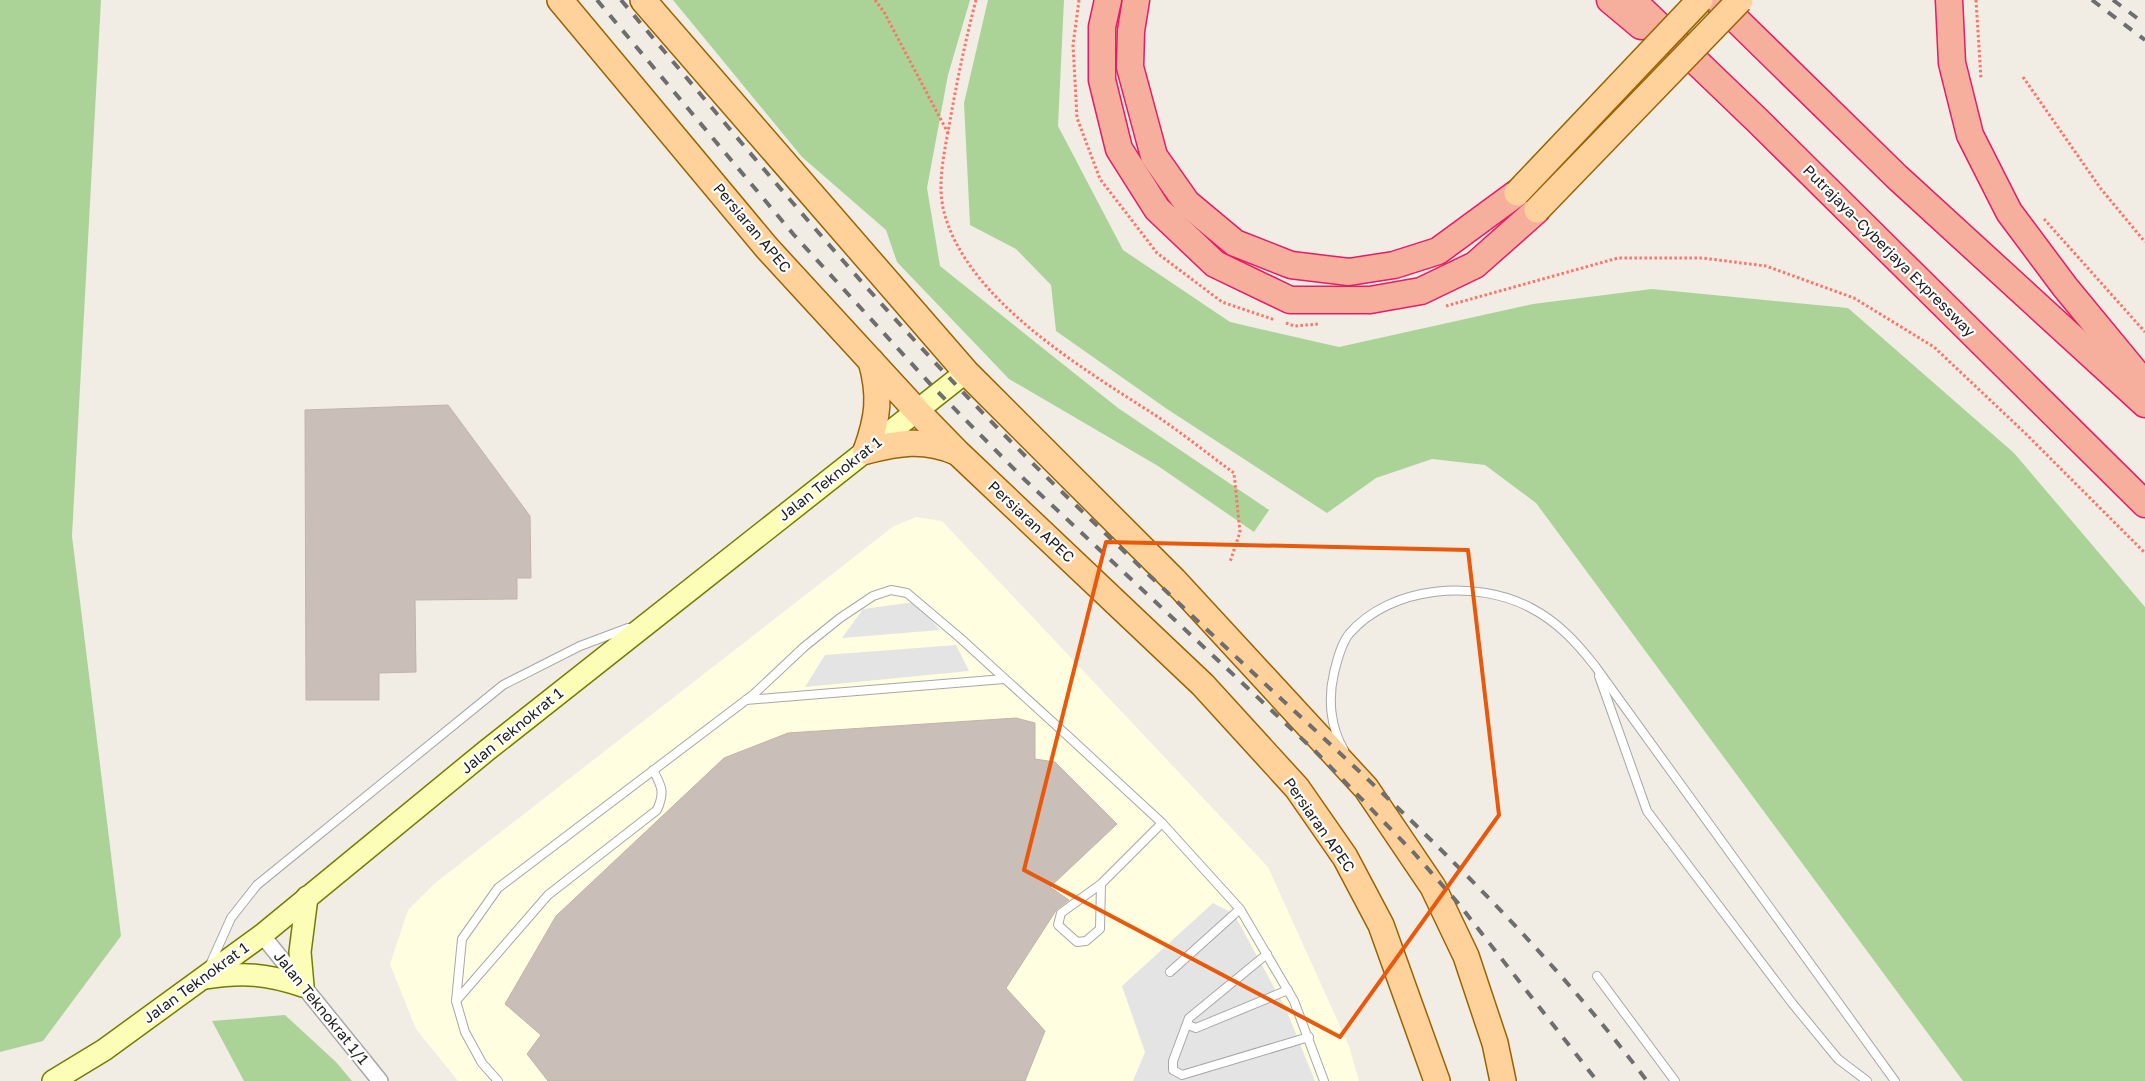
<svg xmlns="http://www.w3.org/2000/svg" width="2145" height="1081" viewBox="0 0 2145 1081" font-family="'Golos Text',sans-serif">
<style>
.education{fill:#fffee0}
.forest{fill:#abd398}
.parking{fill:#e4e4e4}
.building{fill:#c9bfb8;stroke:#c4b3a7}
.lines{fill:none;stroke-linecap:round;stroke-linejoin:round}
.service-casing{stroke:#a7a7a7;stroke-width:10}
.minor-casing{stroke:#a7a7a7;stroke-width:18}
.secondary-casing{stroke:#747d00;stroke-width:24}
.primary-casing{stroke:#9b6300;stroke-width:28}
.trunk-casing{stroke:#e71b67;stroke-width:29}
.path{stroke:#ff7368;stroke-width:3;stroke-dasharray:2.5 2.5;stroke-linecap:butt}
.service{stroke:#fff;stroke-width:8}
.minor{stroke:#fff;stroke-width:15}
.secondary{stroke:#fcfeb7;stroke-width:21}
.primary{stroke:#ffd29c;stroke-width:25}
.trunk{stroke:#f6ae9d;stroke-width:26}
.rail{stroke:#6e6e6e;stroke-width:4;stroke-dasharray:10 10;stroke-linecap:butt}
.primary-bridge-casing{stroke:#9b6300;stroke-width:28;stroke-linecap:butt}
.primary-bridge{stroke:#ffd29c;stroke-width:25}
.marked{fill:none;stroke:#e8590c;stroke-width:4;stroke-linejoin:round}
.labels{text-anchor:middle;stroke-width:4.5;stroke-linejoin:round;paint-order:stroke}
.street-label{font-size:15px;fill:#202020;stroke:#fff}
</style>
<rect width="100%" height="100%" fill="#f1ede5"/>
<path class="education" d="M916,517L942,521L1268,867L1349,1046L1359,1081H458L416,1029L390,964L408,910L434,884L894,526Z"/>
<g class="forest">
<path d="M0,0H101L72,536L121,936L43,1041L0,1052Z"/>
<path d="M673,0H970L948,75L927,188L940,266L1118,408L1269,510L1254,532L1158,466L1009,379L897,262L886,230L802,157Z"/>
<path d="M988,0H1064L1058,126L1123,250L1230,322L1339,347L1533,304L1652,289L1848,308L2014,453L2145,607V1081H1963L1536,503L1485,465L1432,459L1376,478L1327,513L1167,409L1056,331L1051,285L1016,249L970,225L964,103Z"/>
<path d="M285,1015L336,1062L352,1081H244L212,1021Z"/>
</g>
<g class="parking">
<path d="M915,602L940,630L842,638L863,609Z"/>
<path d="M956,645L969,671L805,687L825,655Z"/>
<path d="M1213,903L1234,914L1286,1009L1315,1081H1133L1145,1052L1122,986Z"/>
</g>
<g class="building">
<path d="M448,405L530,516L531,578H517V599L415,600L416,672L379,673V700H306L305,410Z"/>
<path d="M1016,718L1035,723V759L1055,762L1117,824L1050,887L1069,900L1057,909L1006,988L1045,1031L1025,1081H548L527,1054L541,1035L505,1004L556,916L724,758L788,733Z"/>
</g>
<g class="lines">
<g class="service-casing">
<g id="service">
<path d="M1599,676L1647,811L1792,1003L1838,1059L1867,1081"/>
<path d="M746,700L1004,679"/>
<path d="M1344,750C1330,727 1328,698 1334,673C1337,661 1341,644 1349,634C1391,585 1477,579 1531,608C1558,622 1577,643 1595,666L1895,1081"/>
<path d="M1101,884L1100,929L1086,941L1077,942L1058,925L1061,913L1101,884L1162,823"/>
<path d="M1267,954L1189,1018L1173,1061V1070L1182,1075L1309,1037"/>
<path d="M210,965L231,918L257,885L503,685L580,646L628,628"/>
<path d="M1170,972L1240,909"/>
<path d="M1597,976L1675,1081"/>
<path d="M456,1001L548,895L657,810C665,792 662,787 653,770"/>
<path d="M1188,1025L1196,1028L1288,990"/>
<path d="M498,1081L482,1063L465,1032L456,1001L462,939L498,888L754,694L804,647L840,618L873,596L891,590L907,593L959,637L1069,737L1162,823L1240,909L1294,1001L1324,1081"/>
</g>
</g>
<g class="minor-casing">
<path id="minor" d="M262,935L380,1081"/>
</g>
<g class="secondary-casing">
<g id="secondary">
<path d="M206,978C243,972 267,974 303,986L300,952L307,897"/>
<path d="M53,1081L104,1050L262,935L486,751L966,372"/>
</g>
</g>
<g class="primary-casing">
<g id="primary">
<path d="M560,0L767,248L916,410L958,453L1203,685L1297,788L1345,857L1381,925L1437,1081"/>
<path d="M643,0L966,372L1174,580L1366,788L1433,887L1466,956L1495,1043L1503,1081"/>
<path d="M866,451C878,418 881,396 871,361"/>
<path d="M866,451C898,443 924,438 956,452"/>
</g>
</g>
<g class="trunk-casing">
<g id="trunk">
<path d="M1108,0L1102,27V80L1119,149L1157,209L1215,264L1290,300H1370L1421,291L1475,265L1537,210"/>
<path d="M1136,0L1131,31L1130,67L1154,156L1187,203L1235,243L1291,265L1349,272L1394,265L1438,251L1517,193"/>
<path d="M1610,0L1641,26"/>
<path d="M1632,0L1758,121L2145,504"/>
<path d="M1716,0L1897,177L2145,404"/>
<path d="M1949,0L1952,63L1970,135L2009,212L2065,287L2145,384"/>
</g>
</g>
<g class="path">
<path d="M875,0L884,12L948,133"/>
<path d="M976,0C966,38 958,76 951,115C946,146 936,181 944,212C967,300 1082,368 1155,415C1182,433 1208,454 1234,473L1240,532L1230,562"/>
<path d="M1079,0L1073,45L1077,118L1100,179L1157,253L1222,302L1275,320"/>
<path d="M1976,0L1981,79"/>
<path d="M2023,77L2101,189L2145,242"/>
<path d="M2044,219L2145,332"/>
<path d="M1446,306L1618,258H1702L1766,266L1854,298L1934,347L2026,434L2145,553"/>
<path d="M1286,323L1294,326L1319,324"/>
</g>
<use href="#service" class="service"/>
<use href="#minor" class="minor"/>
<use href="#secondary" class="secondary"/>
<use href="#primary" class="primary"/>
<use href="#trunk" class="trunk"/>
<g class="rail">
<path d="M597,0L794,235L933,387L1025,480L1315,751L1414,853L1458,903L1597,1081"/>
<path d="M621,0C763,168 902,338 1061,491C1137,564 1213,636 1290,707C1417,824 1543,943 1647,1081"/>
<path d="M2092,0L2145,40"/>
<path d="M2113,0L2145,24"/>
</g>
<g class="primary-bridge-casing">
<g id="primary-bridge">
<path d="M1517,193L1700,0"/>
<path d="M1537,210L1740,0"/>
</g>
</g>
<use href="#primary-bridge" class="primary-bridge"/>
</g>
<path class="marked" d="M1106,542L1468,550L1499,815L1340,1037L1024,870Z"/>
<g class="labels">
<g class="street-label">
<text transform="translate(752 228) rotate(50)" y="5">Persiaran APEC</text>
<text transform="translate(1889 251) rotate(45)" y="5">Putrajaya–Cyberjaya Expressway</text>
<text transform="translate(830 479) rotate(-38)" y="5">Jalan Teknokrat 1</text>
<text transform="translate(1031 522) rotate(43)" y="5">Persiaran APEC</text>
<text transform="translate(512 731) rotate(-39)" y="5">Jalan Teknokrat 1</text>
<text transform="translate(1319 825) rotate(55)" y="5">Persiaran APEC</text>
<text transform="translate(196 983) rotate(-36)" y="5">Jalan Teknokrat 1</text>
<text transform="translate(321 1008) rotate(51)" y="5">Jalan Teknokrat 1/1</text>
</g>
</g>
</svg>
